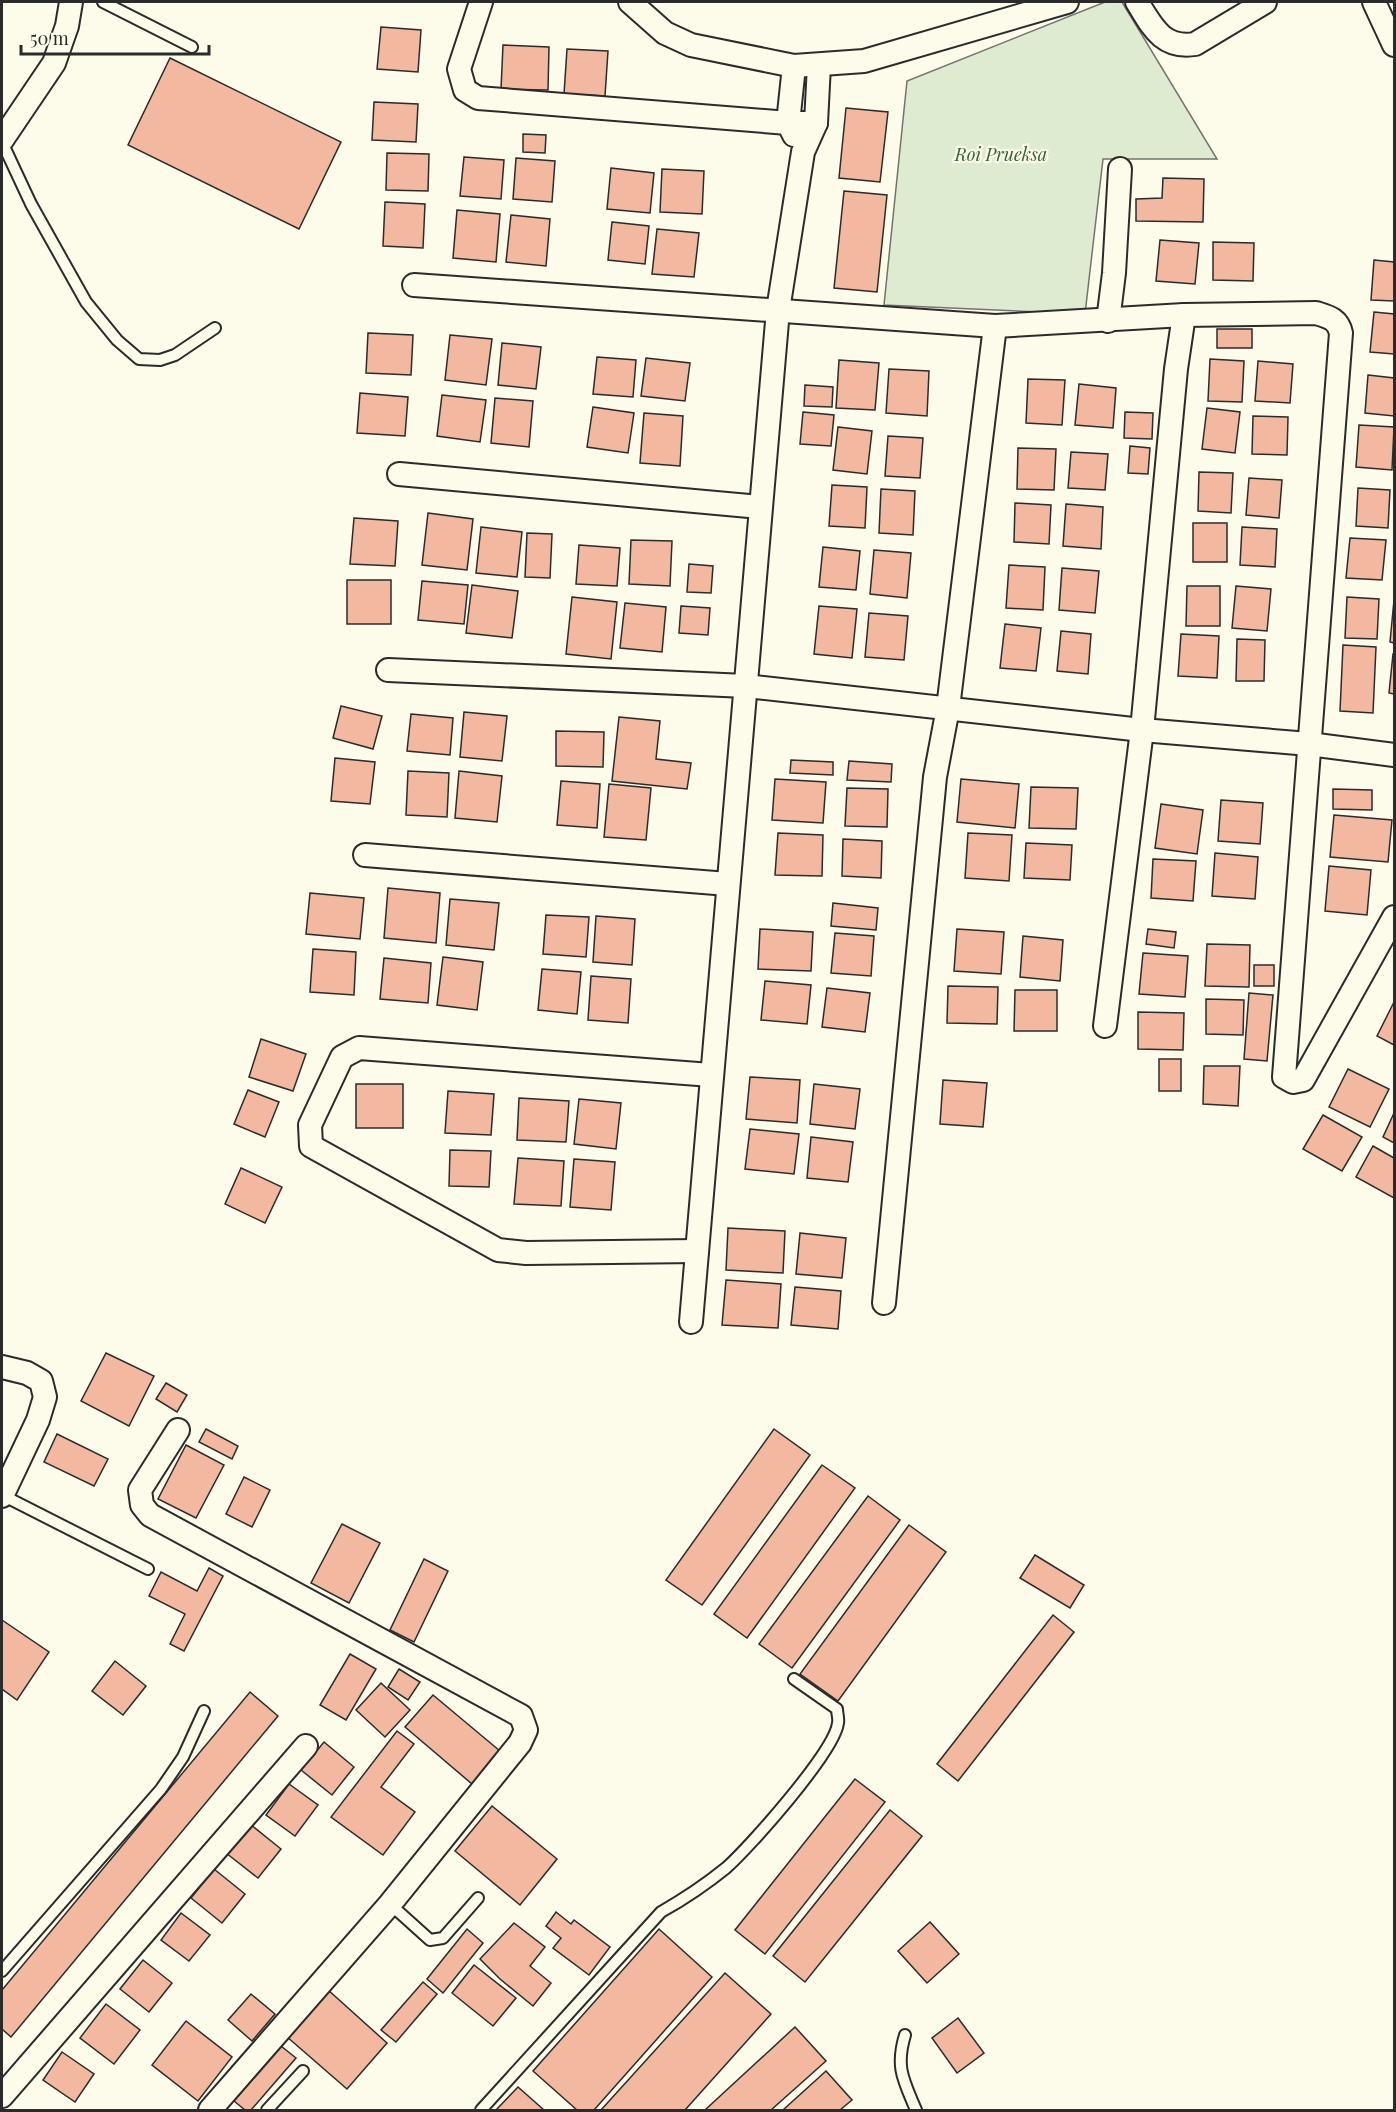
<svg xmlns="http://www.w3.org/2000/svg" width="1396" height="2112" viewBox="0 0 1396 2112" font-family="'Playfair Display',serif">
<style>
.green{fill:#deebd1;stroke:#74746e;stroke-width:1.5}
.building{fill:#f2b8a0;stroke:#2b2b2b;stroke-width:1.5}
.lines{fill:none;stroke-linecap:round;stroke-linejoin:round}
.lane-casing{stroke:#2b2b2b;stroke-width:14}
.street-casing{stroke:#2b2b2b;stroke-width:26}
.lane{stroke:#fdfbea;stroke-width:10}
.street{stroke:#fdfbea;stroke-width:22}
.labels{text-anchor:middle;stroke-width:4.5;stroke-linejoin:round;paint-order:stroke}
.park-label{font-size:18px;font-style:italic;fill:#34623c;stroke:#fdfbea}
</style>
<rect width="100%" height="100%" fill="#fdfbea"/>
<path class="green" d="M1105,2H1122L1217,159H1103L1085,314L884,305L907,81Z"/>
<g class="building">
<path d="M381,27L421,30L418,72L377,69Z"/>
<path d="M503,45L549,47L548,90L501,89Z"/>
<path d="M567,49L608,51L605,96L564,94Z"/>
<path d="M170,58L341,142L299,229L128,145Z"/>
<path d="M374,102L418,104L416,142L372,140Z"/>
<path d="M846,108L888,112L880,182L839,178Z"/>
<path d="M523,134L546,135L545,153L523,152Z"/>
<path d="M387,153L429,154L428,191L386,190Z"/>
<path d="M464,157L504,160L501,199L460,196Z"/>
<path d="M516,158L555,161L552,202L513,199Z"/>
<path d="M611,168L654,173L650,213L607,209Z"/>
<path d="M662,169L704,171L702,214L660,212Z"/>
<path d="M1163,178L1204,179L1203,222L1136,221V199L1162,198Z"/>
<path d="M844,191L887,195L877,292L834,288Z"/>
<path d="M385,202L425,204L423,248L383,246Z"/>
<path d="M457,210L500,214L496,262L453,258Z"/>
<path d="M511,215L550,219L546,266L506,262Z"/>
<path d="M612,222L649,226L645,264L608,260Z"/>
<path d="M657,229L699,233L694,277L652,274Z"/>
<path d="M1160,240L1199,243L1195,284L1156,281Z"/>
<path d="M1213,242L1254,243L1253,281L1213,280Z"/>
<path d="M1374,260L1394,262V301L1371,300Z"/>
<path d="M1374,312L1394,314V354L1370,352Z"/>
<rect x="1217" y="329" width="35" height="19"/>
<path d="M368,333L413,335L411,375L366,373Z"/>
<path d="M450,335L492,339L486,385L445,380Z"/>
<path d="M502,343L541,347L536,389L498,385Z"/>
<path d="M597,357L636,360L633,397L593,394Z"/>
<path d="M646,358L690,363L685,401L641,396Z"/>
<path d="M1210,359L1244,361L1242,402L1208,401Z"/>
<path d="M839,360L879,363L875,410L836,408Z"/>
<path d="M1258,361L1293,364L1290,403L1255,401Z"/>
<path d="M889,369L929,371L927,416L886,413Z"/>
<path d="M1368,375L1394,378V416L1365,413Z"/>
<path d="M1028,379L1065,380L1062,425L1026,423Z"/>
<path d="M1079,384L1116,388L1113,428L1075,425Z"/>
<path d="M805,385L833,387L832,407L804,406Z"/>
<path d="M360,393L408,397L405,436L357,433Z"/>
<path d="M442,395L486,400L480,442L437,436Z"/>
<path d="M495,398L533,401L529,447L491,443Z"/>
<path d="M593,407L634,413L628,453L587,447Z"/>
<path d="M1207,408L1240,412L1235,453L1202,449Z"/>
<path d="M803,412L834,415L831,446L800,444Z"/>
<path d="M1125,412L1153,413L1152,439L1124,438Z"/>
<path d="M644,413L683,416L680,466L640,463Z"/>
<path d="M1253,416L1288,417L1287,455L1252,454Z"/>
<path d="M1359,425L1394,427L1392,470L1356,467Z"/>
<path d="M838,427L872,431L867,474L833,470Z"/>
<path d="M888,436L923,438L920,478L885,476Z"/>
<path d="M1130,446L1150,448L1148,474L1128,473Z"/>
<path d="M1018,448L1056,449L1054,490L1017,489Z"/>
<path d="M1071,452L1108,454L1105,490L1068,488Z"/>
<path d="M1199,472L1233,473L1231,513L1198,511Z"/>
<path d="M1249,478L1282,480L1279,518L1246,515Z"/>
<path d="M832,485L867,487L865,528L829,526Z"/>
<path d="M1358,488L1390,490L1388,528L1356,526Z"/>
<path d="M881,489L915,491L913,535L879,533Z"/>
<path d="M1015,503L1051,505L1049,544L1014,542Z"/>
<path d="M1066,504L1103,507L1101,549L1063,546Z"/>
<path d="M428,513L473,519L467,570L422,565Z"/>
<path d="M354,518L398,521L395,566L350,564Z"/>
<rect x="1193" y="523" width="34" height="39"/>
<path d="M481,527L522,532L517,577L476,573Z"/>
<path d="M1242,527L1277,529L1275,567L1240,565Z"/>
<path d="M527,533L552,534L550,578L525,577Z"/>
<path d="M1350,538L1386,540L1382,580L1346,578Z"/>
<path d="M631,540L672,541L670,586L629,584Z"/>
<path d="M579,545L620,548L617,586L576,584Z"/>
<path d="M823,547L860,551L856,590L819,587Z"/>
<path d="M874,550L911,553L907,598L870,594Z"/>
<path d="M689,564L713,566L711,593L687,592Z"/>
<path d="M1009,565L1045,567L1043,610L1006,608Z"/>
<path d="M1062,568L1099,571L1095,613L1059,610Z"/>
<rect x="347" y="580" width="44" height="44"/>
<path d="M422,581L468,585L464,624L418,620Z"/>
<path d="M472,585L518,591L512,638L466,633Z"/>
<path d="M1187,586H1220V626H1186Z"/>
<path d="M1236,586L1271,589L1267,631L1232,628Z"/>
<path d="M572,597L617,602L611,659L566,654Z"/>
<path d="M1347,597L1379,599L1377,639L1345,638Z"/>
<path d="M1394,600V643L1390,642Z"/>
<path d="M625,603L666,607L662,652L620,648Z"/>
<path d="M681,606L710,608L708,635L679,633Z"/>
<path d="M819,606L857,609L852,658L814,654Z"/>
<path d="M869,613L908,616L904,660L865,657Z"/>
<path d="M1005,624L1041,628L1036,671L1000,668Z"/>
<path d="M1061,631L1091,634L1088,674L1057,671Z"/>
<path d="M1181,634L1219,636L1217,678L1178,676Z"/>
<path d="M1237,639L1265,640L1264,681H1236Z"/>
<path d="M1343,645L1376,647L1373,713L1340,711Z"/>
<path d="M1393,654H1394V694L1389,693Z"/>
<path d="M341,706L382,716L373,749L333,738Z"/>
<path d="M464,712L507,716L502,761L460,757Z"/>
<path d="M411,714L453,718L450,755L407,751Z"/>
<path d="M619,717L660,721L656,759L691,763L687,789L612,781Z"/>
<path d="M556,731L604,732L603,767L556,766Z"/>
<path d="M335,758L375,762L370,804L331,801Z"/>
<path d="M791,760L833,762V775L790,773Z"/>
<path d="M849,761L892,764L891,782L847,780Z"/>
<path d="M408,771L449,773L447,817L406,815Z"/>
<path d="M459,771L502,776L497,822L455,818Z"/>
<path d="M775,779L826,782L823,823L772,820Z"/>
<path d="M961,779L1019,784L1015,828L957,822Z"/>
<path d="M561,781L600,784L597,828L557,825Z"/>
<path d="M609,784L651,788L646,840L604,837Z"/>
<path d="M1031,787L1078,788L1076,829L1029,828Z"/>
<path d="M847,788L888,789L887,827L845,826Z"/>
<path d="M1333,789L1372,790V810L1333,809Z"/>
<path d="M1221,800L1263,803L1260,844L1218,841Z"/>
<path d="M1161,804L1203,810L1197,854L1155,848Z"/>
<path d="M1334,815L1392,820L1388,862L1330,857Z"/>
<path d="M778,833L823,835L822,876L775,875Z"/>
<path d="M968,833L1012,835L1009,881L965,878Z"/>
<path d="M843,839L882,841L881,878L842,876Z"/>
<path d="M1026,843L1072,845L1070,880L1024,878Z"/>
<path d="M1215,853L1258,857L1255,899L1212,896Z"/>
<path d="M1153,859L1196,861L1193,901L1151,898Z"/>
<path d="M1329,866L1371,870L1367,915L1325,911Z"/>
<path d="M388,888L440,893L436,943L384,938Z"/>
<path d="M310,893L364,898L360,939L306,934Z"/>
<path d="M450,899L499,903L494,950L446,945Z"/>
<path d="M833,903L878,908L876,930L831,926Z"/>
<path d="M546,915L589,917L586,957L543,954Z"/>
<path d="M596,916L635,919L632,965L593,962Z"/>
<path d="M760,929L813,932L811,971L758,969Z"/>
<path d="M957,929L1004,932L1001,974L954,971Z"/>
<path d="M1148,929L1176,932L1174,948L1146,944Z"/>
<path d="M835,933L874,936L871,976L831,973Z"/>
<path d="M1023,936L1063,940L1060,981L1020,977Z"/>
<path d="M1207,944L1250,945L1249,987L1205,986Z"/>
<path d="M313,949L356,952L354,995L310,992Z"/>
<path d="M1143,953L1188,956L1185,997L1139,994Z"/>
<path d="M443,957L483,962L477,1010L437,1005Z"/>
<path d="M384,958L431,963L428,1003L380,999Z"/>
<rect x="1254" y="965" width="20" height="21"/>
<path d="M542,969L581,972L577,1014L538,1010Z"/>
<path d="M591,976L631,979L628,1023L588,1020Z"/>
<path d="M765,981L811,985L807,1024L761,1020Z"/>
<path d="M948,986L998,987L997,1024L947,1023Z"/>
<path d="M827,988L870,993L865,1032L822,1027Z"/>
<path d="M1015,990H1057V1031H1014Z"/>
<path d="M1249,993L1273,995L1267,1061L1244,1059Z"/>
<path d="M1206,999L1244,1000L1243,1035L1206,1034Z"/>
<path d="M1394,1002V1045L1377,1036Z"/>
<path d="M1138,1012L1184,1013L1183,1050L1138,1049Z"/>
<path d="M261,1039L306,1054L293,1091L249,1077Z"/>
<rect x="1159" y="1059" width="22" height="32"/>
<path d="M1204,1066H1240L1238,1106L1203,1104Z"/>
<path d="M1348,1069L1389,1089L1370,1127L1329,1107Z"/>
<path d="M750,1077L800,1080L797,1123L746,1119Z"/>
<path d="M943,1080L987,1083L983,1127L940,1124Z"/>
<rect x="356" y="1084" width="47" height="44"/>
<path d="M814,1084L860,1089L855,1129L810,1124Z"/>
<path d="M248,1090L279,1102L265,1137L234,1124Z"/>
<path d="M448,1091L494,1094L491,1135L445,1133Z"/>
<path d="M519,1098L569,1101L566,1142L517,1140Z"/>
<path d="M579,1099L621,1103L616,1149L574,1144Z"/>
<path d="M1394,1113V1143L1383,1137Z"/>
<path d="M1323,1115L1362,1137L1342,1171L1303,1149Z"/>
<path d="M750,1129L799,1134L794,1174L745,1169Z"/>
<path d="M811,1137L853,1142L848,1182L807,1178Z"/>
<path d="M1373,1146L1394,1158V1198L1356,1177Z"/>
<path d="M450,1150L491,1151L489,1187L449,1186Z"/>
<path d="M518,1158L564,1161L561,1206L514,1204Z"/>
<path d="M574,1159L615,1162L611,1210L570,1207Z"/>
<path d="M241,1168L282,1187L265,1223L225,1204Z"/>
<path d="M728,1228L785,1231L783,1273L726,1270Z"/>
<path d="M800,1233L846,1238L842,1278L796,1274Z"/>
<path d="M726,1280L781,1284L778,1328L722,1325Z"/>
<path d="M795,1287L841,1291L838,1329L791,1325Z"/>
<path d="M106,1353L154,1376L129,1426L81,1401Z"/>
<path d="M166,1383L187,1395L177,1412L156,1399Z"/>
<path d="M206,1429L238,1446L232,1459L199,1442Z"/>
<path d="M774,1429L810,1455L702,1605L666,1580Z"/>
<path d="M57,1434L108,1459L94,1486L44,1462Z"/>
<path d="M186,1445L224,1465L196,1518L158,1499Z"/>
<path d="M822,1465L855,1488L747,1638L714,1614Z"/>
<path d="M244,1477L270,1490L252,1527L226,1514Z"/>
<path d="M868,1496L900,1520L792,1668L759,1644Z"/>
<path d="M342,1524L380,1543L349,1603L311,1583Z"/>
<path d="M909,1525L946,1552L838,1701L800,1674Z"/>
<path d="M1035,1555L1084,1585L1070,1608L1020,1578Z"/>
<path d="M424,1559L448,1571L414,1642L390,1630Z"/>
<path d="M209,1568L223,1576L184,1651L170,1644L185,1614L149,1596L161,1572L197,1591Z"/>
<path d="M1053,1615L1074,1632L958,1781L937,1764Z"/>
<path d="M2,1620L49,1652L17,1700L2,1689Z"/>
<path d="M350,1654L376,1669L346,1720L320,1705Z"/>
<path d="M115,1661L146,1686L123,1715L92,1691Z"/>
<path d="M399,1669L420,1682L408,1700L388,1687Z"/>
<path d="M381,1683L410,1710L385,1737L356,1710Z"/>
<path d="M250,1692L278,1716L11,2037L2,2029V1990Z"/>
<path d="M433,1695L500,1751L472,1784L405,1727Z"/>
<path d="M397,1731L414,1744L381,1787L415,1812L383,1855L331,1817Z"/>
<path d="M324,1742L354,1767L332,1795L301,1770Z"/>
<path d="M855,1779L885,1802L765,1954L735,1930Z"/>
<path d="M289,1784L318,1805L295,1836L266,1815Z"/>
<path d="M492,1806L557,1859L520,1905L455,1851Z"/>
<path d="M890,1810L922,1836L805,1982L773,1956Z"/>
<path d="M250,1824L281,1849L258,1878L226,1853Z"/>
<path d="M214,1869L245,1894L222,1923L191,1898Z"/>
<path d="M556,1912L571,1924L574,1920L610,1947L589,1975L553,1948L561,1938L546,1926Z"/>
<path d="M181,1913L210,1935L189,1961L161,1940Z"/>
<path d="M930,1922L959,1954L927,1983L898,1951Z"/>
<path d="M514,1923L545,1947L530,1966L551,1983L533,2006L500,1979L480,1959Z"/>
<path d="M467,1929L483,1943L443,1993L427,1979Z"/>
<path d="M659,1929L712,1977L594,2110H577L533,2071Z"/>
<path d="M143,1960L172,1983L149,2012L120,1989Z"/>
<path d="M474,1965L516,1998L493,2026L452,1993Z"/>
<path d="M725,1973L771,2014L685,2110H601Z"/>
<path d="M423,1982L437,1994L396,2042L381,2030Z"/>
<path d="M327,1989L387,2043L347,2089L286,2036Z"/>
<path d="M251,1994L275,2014L252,2041L228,2020Z"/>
<path d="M106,2004L140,2030L114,2064L80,2038Z"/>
<path d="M958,2018L984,2053L957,2073L932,2038Z"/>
<path d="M186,2021L232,2057L198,2101L152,2065Z"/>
<path d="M795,2027L826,2061L771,2110H705Z"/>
<path d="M281,2046L296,2058L251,2110H245L234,2101Z"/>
<path d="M62,2052L94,2074L75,2102L43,2080Z"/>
<path d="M826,2071L852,2100L840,2110H783Z"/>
<path d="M518,2087L544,2110H496Z"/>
</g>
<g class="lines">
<g class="lane-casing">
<g id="lane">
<path d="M103,2L192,47"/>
<path d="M2,142L31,204L86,302L117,340L139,359L160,360L175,355L215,328"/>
<path d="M2,1495L148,1569"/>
<path d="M390,1904L430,1940L443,1938L478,1898"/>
<path d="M2,1971L161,1789L183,1757L204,1711"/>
<path d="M905,2035C895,2068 904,2081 916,2110"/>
<path d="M267,2110L303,2071"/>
<path d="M481,2110L661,1912C684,1899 705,1885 726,1868C749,1848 835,1751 838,1723C839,1719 837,1713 837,1709L794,1679"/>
</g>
</g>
<g class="street-casing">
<g id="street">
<path d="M481,2L459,69L465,90L478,98L788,123H816"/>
<path d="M630,2L665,33L691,45L794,66L864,61L1067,2"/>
<path d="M1137,2C1152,26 1162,49 1195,44L1265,2"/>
<path d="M1374,2L1394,45"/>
<path d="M794,135L788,123L794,66"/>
<path d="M2,140L54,63L67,26L71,2"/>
<path d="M414,285L995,326L1184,315L1316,313C1329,317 1338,319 1341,333L1284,1077L1293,1082L1303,1080L1394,917"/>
<path d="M1108,321L1114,273L1120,169"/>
<path d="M399,474L760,507"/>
<path d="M388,670L746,686L1142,730L1309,744L1394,755"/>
<path d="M365,855L728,884"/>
<path d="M1105,1026L1142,730L1176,369L1184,315"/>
<path d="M697,1251L526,1253L498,1250L311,1146L310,1125L342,1057L359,1048L711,1075"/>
<path d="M884,1303L935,777L948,708L995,326"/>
<path d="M691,1322L778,310L803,152L816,123L819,65"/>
<path d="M2,1367L27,1373L41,1381L45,1397L38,1420L2,1496"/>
<path d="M178,1430L140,1490L142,1505L150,1515L521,1716L526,1730L520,1743L390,1904L210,2110"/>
<path d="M2,2096L306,1746"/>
</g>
</g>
<use href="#lane" class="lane"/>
<use href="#street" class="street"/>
</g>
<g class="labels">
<g class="park-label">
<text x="1001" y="161">Roi Prueksa</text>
</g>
</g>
<rect width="1396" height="2112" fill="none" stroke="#2b2b2b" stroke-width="6"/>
<path d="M21 45v9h188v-9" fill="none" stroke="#2b2b2b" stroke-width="3"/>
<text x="30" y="45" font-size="18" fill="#2b2b2b" stroke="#fdfbea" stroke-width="4.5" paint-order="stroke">50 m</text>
</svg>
